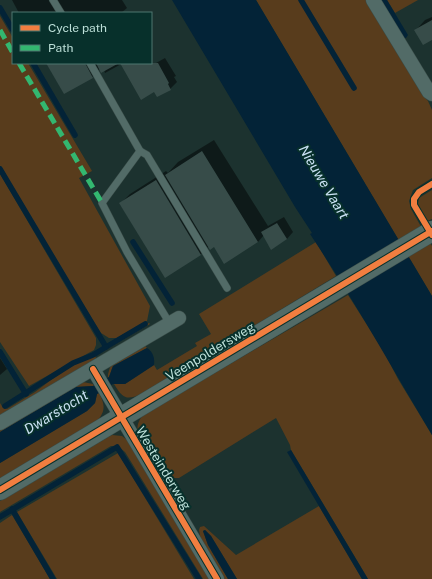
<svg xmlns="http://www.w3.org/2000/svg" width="432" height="579" viewBox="0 0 432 579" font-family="'Public Sans',sans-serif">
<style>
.green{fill:#583c1c}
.water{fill:#032337}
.shadow{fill:#0007}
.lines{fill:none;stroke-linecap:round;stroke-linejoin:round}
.stream{stroke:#032337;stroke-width:5.5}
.building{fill:#374c49}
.lane-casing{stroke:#3a4d49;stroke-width:8}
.street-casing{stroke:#3a4d49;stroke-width:15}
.secondary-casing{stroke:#3a4d49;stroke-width:21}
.lane{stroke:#526b67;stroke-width:7}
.street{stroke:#526b67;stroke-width:14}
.secondary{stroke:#526b67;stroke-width:20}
.quiet{stroke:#33b770;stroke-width:5;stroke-dasharray:10 5;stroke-linecap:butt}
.cycleway-casing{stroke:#07302b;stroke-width:8}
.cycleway{stroke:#f27e40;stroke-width:6}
.labels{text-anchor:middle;stroke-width:4;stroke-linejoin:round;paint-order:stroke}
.street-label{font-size:13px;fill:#bcdfd8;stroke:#07302b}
.water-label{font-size:14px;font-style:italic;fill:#cae1f3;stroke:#07302b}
</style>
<rect width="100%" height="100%" fill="#1c322f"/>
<g class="green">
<path d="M256,0H368L422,88L421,93L428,101L432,110V178L413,190L409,201L411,209L432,246V296Z"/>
<path d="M387,0H418L395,13Z"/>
<path d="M0,16L13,38V63H28L92,171L79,178L150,306L147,321L117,338H109L101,333L0,171Z"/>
<path d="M0,174L96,338V345L94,350L72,362L29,386L0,342Z"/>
<path d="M432,190V219L427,221L418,204L419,198Z"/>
<path d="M316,242L336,276L143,393C127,401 123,399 114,384H125L154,365L157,370L197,346L195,343L211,334L199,314Z"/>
<path d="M348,295L383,350L398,379L432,435V579H368L291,450L290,445L276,418L179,478H173L154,447L141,442C137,431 135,425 143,415Z"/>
<path d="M149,323L150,324L95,356L97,360L5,416L0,415V403L3,408L7,409L35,392L51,380L74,365L94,356Z"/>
<path d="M143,343L147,348L113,366L109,377L108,378V374L111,364Z"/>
<path d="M83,382L93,384L94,386H93L76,387L0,432V428Z"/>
<path d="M99,393C105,405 106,411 97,421L0,479V463L87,411L95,403L97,394Z"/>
<path d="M112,435L122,436L127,440L211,579H203L125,452L118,446H111L0,512V501L108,437Z"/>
<path d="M118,453L194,579H57L17,512Z"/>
<path d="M319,506L362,579H237L211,536L205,530L203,531L208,545L228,579H220L203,552L199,530L200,527L204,526L236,555Z"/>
<path d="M12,515L50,579H0V523Z"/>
</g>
<g class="water">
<path d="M172,0H256L432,296V435C392,368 354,300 310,234L312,233L295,207Z"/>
<path d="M381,0H387L408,35L406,38H403Z"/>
<path d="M147,348C153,352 155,358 154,365L125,384H113L99,393L97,394L95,403L87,411L0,463V432L76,387L93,386L109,377L113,366Z"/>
<path d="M291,450L368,579H362L287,452Z"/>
<path d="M205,530L211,536L237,579H228L208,545L203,531Z"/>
</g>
<g class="shadow">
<path d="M12,0H122L127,8L121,13H19Z"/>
<path d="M432,17V38L416,30L425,20Z"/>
<path d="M165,58L176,76L174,77L177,82L170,89L138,73Z"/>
<path d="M47,63H123L105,73L104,70L100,69L92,77Z"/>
<path d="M214,140L268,226L284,217L293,232L287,239L264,235L258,242L209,246L201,254L166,276L120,204L130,194L166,171L168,173L178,162Z"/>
<path d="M0,358L7,369L0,375Z"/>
</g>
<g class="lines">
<g class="stream">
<path d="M301,0L354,88"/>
<path d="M0,8L13,30"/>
<path d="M33,63L75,135"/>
<path d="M0,169L106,347L145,324"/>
<path d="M133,242L172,303"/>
<path d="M0,352L26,394"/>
<path d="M5,406L73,363L93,355L106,347"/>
<path d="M12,509L53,579"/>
<path d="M0,517L117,447L199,579"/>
</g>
</g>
<g class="building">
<path d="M432,20V40L423,45L414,30Z"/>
<path d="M46,63H85L93,78L64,94Z"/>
<path d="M96,63H119L101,73Z"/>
<path d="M120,63H158L169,83L168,84L171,90L157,97L154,92L141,100Z"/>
<path d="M202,151L258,242L224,264L214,247L210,250L165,175Z"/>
<path d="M156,180L201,255L165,278L119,203Z"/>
<path d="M277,223L287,239L271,250L261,232Z"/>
</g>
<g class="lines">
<g class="lane-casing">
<g id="lane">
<path d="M53,0L61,13"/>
<path d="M90,63L140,151L102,203L127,252L170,324"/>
<path d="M140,151L147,155L227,288"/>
</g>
</g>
<g class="street-casing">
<g id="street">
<path d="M373,0L429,92L432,94"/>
<path d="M93,369L217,579"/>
<path d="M0,423L179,318"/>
</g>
</g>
<g class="secondary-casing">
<path id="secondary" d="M0,490L432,231"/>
</g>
<use href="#lane" class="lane"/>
<use href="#street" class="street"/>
<use href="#secondary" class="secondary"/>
<g class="quiet">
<path d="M0,30L13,53"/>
<path d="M19,63L102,203"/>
</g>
<g class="cycleway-casing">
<g id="cycleway">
<path d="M432,184L419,192L414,199V205L432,235"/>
<path d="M93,369L217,579"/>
<path d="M0,490L432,231"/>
</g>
</g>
<use href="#cycleway" class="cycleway"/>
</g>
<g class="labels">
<g class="street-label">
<text transform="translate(210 351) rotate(-31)" y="5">Veenpoldersweg</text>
<text transform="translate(164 468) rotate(59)" y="5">Westeinderweg</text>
</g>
<g class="water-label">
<text transform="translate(324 182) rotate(59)" y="5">Nieuwe Vaart</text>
<text transform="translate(56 412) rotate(-31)" y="5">Dwarstocht</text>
</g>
</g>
<rect x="12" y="12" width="140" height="52" fill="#07302b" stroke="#4f7670"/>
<rect x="20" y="25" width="20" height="6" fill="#f27e40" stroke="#4f7670"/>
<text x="48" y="32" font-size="12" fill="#bcdfd8">Cycle path</text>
<rect x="20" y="45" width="20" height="6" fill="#33b770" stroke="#4f7670"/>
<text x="48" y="52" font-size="12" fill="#bcdfd8">Path</text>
</svg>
